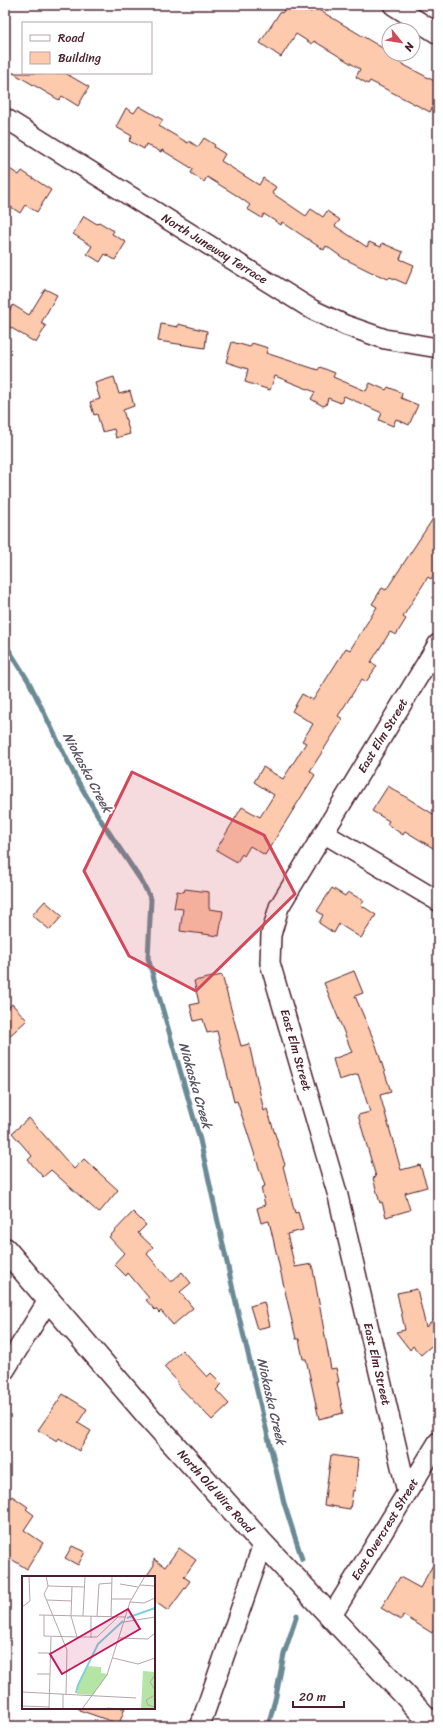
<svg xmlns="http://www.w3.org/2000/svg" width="443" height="1731" viewBox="0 0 443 1731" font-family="Sriracha,sans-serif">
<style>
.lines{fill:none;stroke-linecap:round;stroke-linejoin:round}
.stream{stroke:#6b8a95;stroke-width:5}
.building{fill:#fdcaad;stroke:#4a1f2b}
.street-casing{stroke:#4a1f2b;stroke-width:22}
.secondary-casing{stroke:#4a1f2b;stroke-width:25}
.street{stroke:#fff;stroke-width:19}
.secondary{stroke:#fff;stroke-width:22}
.marked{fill:#d1495b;fill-opacity:0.2;stroke:#d1495b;stroke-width:3;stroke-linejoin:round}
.labels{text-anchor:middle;stroke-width:4;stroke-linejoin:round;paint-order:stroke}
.street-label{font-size:12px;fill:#4a1f2b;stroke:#fff}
.water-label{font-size:13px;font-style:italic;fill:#5a5460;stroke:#fff}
.inset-river{fill:none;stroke:#81d1dc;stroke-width:2}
.inset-road{fill:none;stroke:#b7a5aa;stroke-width:1}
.view{fill:#c2185b;fill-opacity:0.15;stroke:#c2185b;stroke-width:2}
.inset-edge{fill:none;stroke:#4a1f2b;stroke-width:2}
</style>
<rect width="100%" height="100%" fill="#fff"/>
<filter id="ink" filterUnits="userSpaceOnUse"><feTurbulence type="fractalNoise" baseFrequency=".025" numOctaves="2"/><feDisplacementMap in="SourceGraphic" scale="8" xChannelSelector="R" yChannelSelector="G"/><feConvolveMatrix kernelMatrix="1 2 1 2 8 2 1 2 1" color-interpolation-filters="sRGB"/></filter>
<g filter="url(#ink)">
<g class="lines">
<g class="stream">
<path d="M5,648L9,650L29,682L76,778L100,819L142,882L151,899L148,958L200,1140L237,1308L284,1503L302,1559"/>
<path d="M268,1726L276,1696L284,1654L297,1615"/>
</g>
</g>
<g class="building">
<path d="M287,5H301L311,12L314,7L389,52L391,54L389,57L438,83V97L430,112L370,81L368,84L356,77L360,69L314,41L312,44L296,34L281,57L260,43L280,12L282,13Z"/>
<path d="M13,73H65L89,87L78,106L62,96L59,100Z"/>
<path d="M139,106L163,120L159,126L188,143L189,141L198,147L204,138L215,145L214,147L225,154L221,161L259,185L263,178L276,187L272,193L306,216L311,209L323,217L327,211L340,220L335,226L367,247L369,242L381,247L382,243L403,252L400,259L414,265L406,284L390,277L388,279L371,272L343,258L326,246L324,250L282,222L281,225L264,214L262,218L247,209L250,205L236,195L207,177L204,182L191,173L193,169L162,150L161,152L146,144L144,149L129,141L132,136L116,127L126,108L134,113Z"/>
<path d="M5,166L19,175L22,171L51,190L37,212L25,205L20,213L5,203Z"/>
<path d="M84,216L97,224L99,222L114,231L112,234L126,242L115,260L105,254L100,262L87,254L92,246L73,234Z"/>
<path d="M45,289L57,295L41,323L46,326L36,343L5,324V317L13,305L29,315Z"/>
<path d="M161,324L178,327V324L207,331L205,348L158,341Z"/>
<path d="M232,342L250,347L252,343L268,348L266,353L318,370L320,367L335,373L333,377L366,391L370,383L386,390L388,387L402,393L401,398L418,405L409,425L396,419L393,426L379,420L382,413L344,396L341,403L328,398L326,405L323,406L311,399L315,392L275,376L270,390L245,382L248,369L226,362Z"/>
<path d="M114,377L119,394L130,391L134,406L123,410L130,434L116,438L114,429L102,432L97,414L94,415L90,402L100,399L95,383Z"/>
<path d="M438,511V567L431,579L428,577L412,602L403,617L406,619L396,635L390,632L371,662L377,666L366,682L362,679L338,716L343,719L310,771L315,775L265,855L250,846L244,856L242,854L237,862L216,850L242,807L260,817L274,795L254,782L263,767L283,779L306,743L302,741L313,724L292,711L302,694L313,700L346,648L350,650L377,607L372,604L382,588L386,590Z"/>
<path d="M388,786L438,817V851L405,831L403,835L387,824L389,821L372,811Z"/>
<path d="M332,888L345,896L348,892L364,901L361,905L376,915L361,938L339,924L334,933L319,923L323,915L317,911Z"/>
<path d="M185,889L209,892V909L223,911L219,936L180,931L183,909L174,908L177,891L184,892Z"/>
<path d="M45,901L62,916L50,930L32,915Z"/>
<path d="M354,971L363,993L355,996L376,1045L391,1092L380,1095L401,1170L420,1165L427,1187L405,1193L410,1210L386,1217L382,1202L380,1203L373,1178L376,1177L358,1115L370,1112L358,1074L339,1080L333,1059L352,1052L324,983Z"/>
<path d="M222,975L241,1046L249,1044L264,1111L267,1109L285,1165L283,1166L295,1213L298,1212L303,1230L287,1234L295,1267L312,1264L331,1369L336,1368L339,1382H337L343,1413L319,1419L306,1359H303L299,1339H296L269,1221L261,1223L257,1208L265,1205L261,1188L265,1186L237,1101L234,1102L217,1031L207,1033L203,1019L194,1021L190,1005L199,1003L194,981Z"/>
<path d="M12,1004L27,1020L5,1040V1011Z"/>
<path d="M29,1118L74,1169L84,1159L118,1190L99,1213L51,1170L43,1177L28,1160L32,1156L12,1133Z"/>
<path d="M133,1212L146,1225L138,1233L153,1247L147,1254L171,1282L182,1272L191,1283L180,1292L193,1308L173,1325L161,1311L159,1313L156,1309L155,1310L146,1300L149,1298L128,1273L126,1276L114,1264L124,1253L109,1237Z"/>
<path d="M417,1289L426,1327L438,1316V1340L421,1355L413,1346L410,1350L396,1332L405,1330L397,1293Z"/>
<path d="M264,1302L270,1326L257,1329L250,1306Z"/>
<path d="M182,1350L207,1377L211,1373L222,1384L216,1390L229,1404L212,1420L177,1384L178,1382L164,1367Z"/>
<path d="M63,1394L87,1409L78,1423L91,1431L79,1451L59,1438L57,1441L38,1430Z"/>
<path d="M331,1455L358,1459L355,1491L353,1490L350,1509L324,1505Z"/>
<path d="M12,1496L28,1507L26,1509L34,1515L24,1530L43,1543L27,1569L5,1555V1507Z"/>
<path d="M72,1546L85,1552L78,1565L65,1558Z"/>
<path d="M179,1548L196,1560L184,1577L190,1581L168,1611L154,1601V1577H146L154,1565V1559L165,1567Z"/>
<path d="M438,1556V1623L432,1633L403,1615L401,1620L381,1608L400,1577L420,1588Z"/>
<path d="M79,1708H125L119,1724L79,1710Z"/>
</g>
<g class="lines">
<g class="street-casing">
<g id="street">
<path d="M393,5L438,34"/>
<path id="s1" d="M5,118L313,310L345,325L385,339L438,348"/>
<path d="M325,834L438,901"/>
<path d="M5,1370L49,1299"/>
<path id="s2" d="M407,1492L338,1196L270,963L271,935L279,907L438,644"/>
<path id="s3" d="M331,1617L438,1442"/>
<path d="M200,1726L263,1544"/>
</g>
</g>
<g class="secondary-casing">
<g id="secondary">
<path id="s4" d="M5,1249L149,1417L263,1544L434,1726"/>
</g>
</g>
<use href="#street" class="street"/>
<use href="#secondary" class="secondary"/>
</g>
</g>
<path class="marked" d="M132,772L264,835L295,894L196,991L129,956L84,871Z"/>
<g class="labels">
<g class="street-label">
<text dy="4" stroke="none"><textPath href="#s1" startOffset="247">North Juneway Terrace</textPath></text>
<text dy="4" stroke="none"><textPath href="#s2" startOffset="804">East Elm Street</textPath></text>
<text transform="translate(296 1050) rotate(74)" y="4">East Elm Street</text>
<text transform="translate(377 1364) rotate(77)" y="4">East Elm Street</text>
<text dy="4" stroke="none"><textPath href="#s4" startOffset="321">North Old Wire Road</textPath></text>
<text dy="4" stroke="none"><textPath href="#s3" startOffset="103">East Overcrest Street</textPath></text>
</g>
<g class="water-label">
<text transform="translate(88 772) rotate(62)" y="5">Niokaska Creek</text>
<text transform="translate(196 1085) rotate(74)" y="5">Niokaska Creek</text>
<text transform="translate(272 1401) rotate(77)" y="5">Niokaska Creek</text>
</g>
</g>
<g transform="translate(22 1576)">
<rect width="133" height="133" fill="#fff"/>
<path d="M65,90L79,91V97L86,98L71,119L55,118L56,109ZM121,95L133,96V133H119Z" fill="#b5e5a4"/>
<path class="inset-river" d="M105,42L133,32M54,117L56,109L76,68L101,45"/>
<path class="inset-road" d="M24,0L26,10L22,18L45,74L44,118M98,8L116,11M118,9L133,10M26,10L62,11M50,11L49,40L55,61M90,23H109M25,24L50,25M108,26L122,27L133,22M0,31L8,25L7,0M17,39L104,41M22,39V60L55,61H75L96,41M61,40L63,0M75,40L77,8L90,7M89,41L90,0M102,46L133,41M69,62V40M97,62L126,63L133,57M16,77H30M91,82L116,88L133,82M15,98H28M133,99L128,106L133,114M0,116L114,122M133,119L124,124L126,129L133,131M0,130L27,131M85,132L101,133M27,133L29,61M41,133V118M60,133L85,99L108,26L123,0"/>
<path class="view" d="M106,33L118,53L40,98L28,78Z"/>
<rect width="133" height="133" class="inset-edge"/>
</g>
<rect width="443" height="1731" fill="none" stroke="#fff" stroke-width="20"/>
<rect x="10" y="10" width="423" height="1711" fill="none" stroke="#4a1f2b" stroke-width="1.5" filter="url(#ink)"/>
<rect x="22" y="22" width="130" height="52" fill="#ffffff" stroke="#b7a5aa"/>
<rect x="30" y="35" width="20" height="6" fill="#ffffff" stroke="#b7a5aa"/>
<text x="58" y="42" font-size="12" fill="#4a1f2b">Road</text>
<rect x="30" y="52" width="20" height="12" fill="#fdcaad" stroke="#b7a5aa"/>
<text x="58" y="62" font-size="12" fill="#4a1f2b">Building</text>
<g transform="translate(401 42) rotate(120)"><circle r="19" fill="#ffffff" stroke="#b7a5aa"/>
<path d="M0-3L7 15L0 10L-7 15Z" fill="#d1495b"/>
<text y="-6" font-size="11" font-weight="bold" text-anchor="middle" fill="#4a1f2b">N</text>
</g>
<path d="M293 1701v6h51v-6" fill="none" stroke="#4a1f2b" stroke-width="2"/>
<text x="299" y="1701" font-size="12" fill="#4a1f2b" stroke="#ffffff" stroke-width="3" paint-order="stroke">20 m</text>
</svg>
